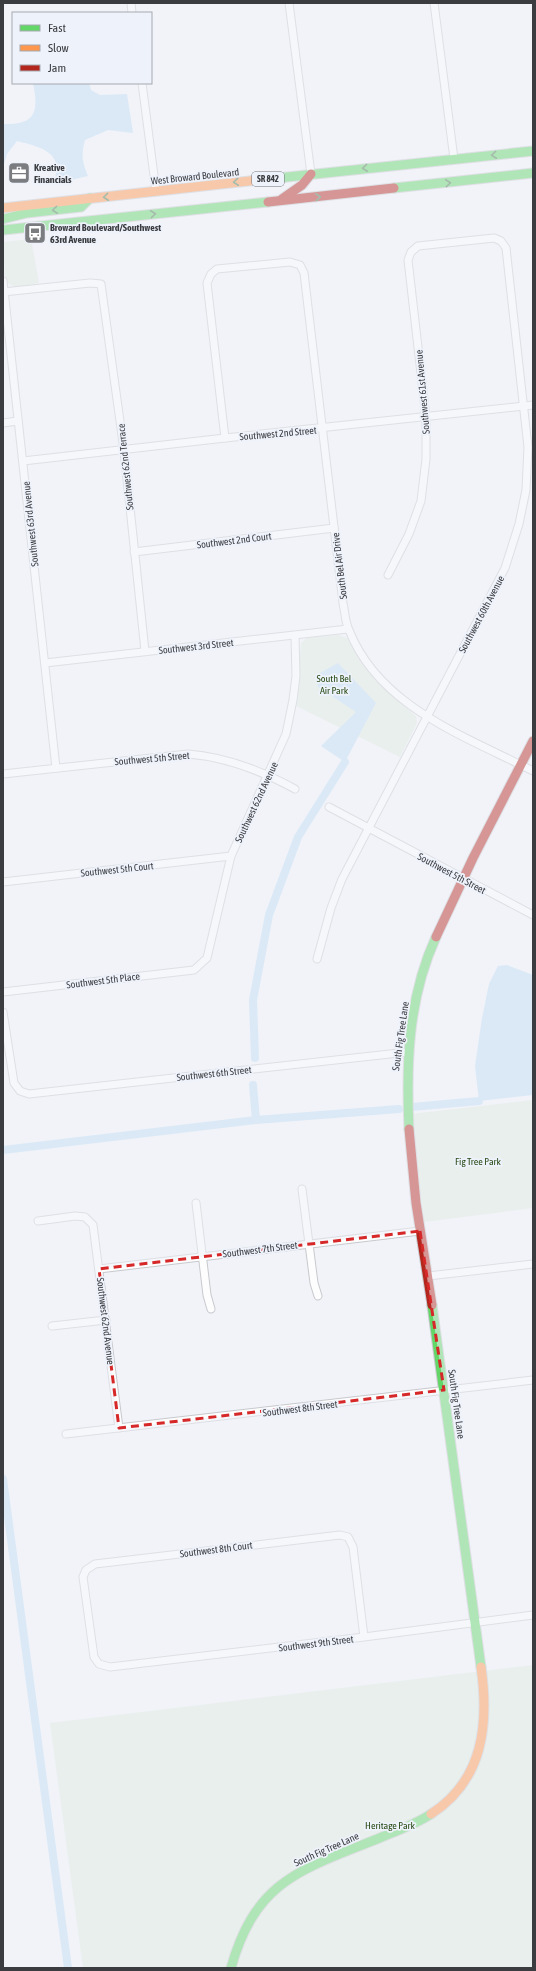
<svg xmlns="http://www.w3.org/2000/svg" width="536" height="1971" viewBox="0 0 536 1971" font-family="'Asap Condensed',sans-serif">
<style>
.green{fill:#e0ebdf}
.water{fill:#c0def5}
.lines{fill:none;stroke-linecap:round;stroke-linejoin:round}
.canal{stroke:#c0def5;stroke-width:8}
.street-casing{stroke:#c8c9cd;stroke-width:9}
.fast-casing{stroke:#c8c9cd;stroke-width:11}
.slow-casing{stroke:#c8c9cd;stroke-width:11}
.jam-casing{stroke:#c8c9cd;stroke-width:11}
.street{stroke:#fdfdfe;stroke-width:7}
.fast{stroke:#63d668;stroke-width:9}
.slow{stroke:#ff974d;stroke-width:9}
.jam{stroke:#b3261e;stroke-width:9}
.oneway{stroke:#4b7a50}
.marked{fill:none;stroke:#d62828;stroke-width:3;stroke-dasharray:8 5;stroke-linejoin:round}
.labels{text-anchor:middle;stroke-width:3.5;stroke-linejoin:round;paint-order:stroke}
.shield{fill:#eef2fb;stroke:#717378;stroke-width:1}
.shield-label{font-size:9px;font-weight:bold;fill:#3b3c40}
.poi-label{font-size:10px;font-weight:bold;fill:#3b3c40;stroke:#eef2fb;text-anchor:start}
.street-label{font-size:10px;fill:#3b3c40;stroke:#eef2fb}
.park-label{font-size:10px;fill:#274a14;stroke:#eef2fb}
</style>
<rect width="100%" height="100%" fill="#f1f3f8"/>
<g class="green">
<path d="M31,239L39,283C27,285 11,291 5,279L3,242Z"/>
<path d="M338,635L347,638L364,664L381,686L416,716L417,723L400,757L298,707L296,704L301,643L307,638Z"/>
<path d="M533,1100V1208L424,1222L411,1114Z"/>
<path d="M533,1665V1968H83L50,1723Z"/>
</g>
<g class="water">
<path d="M33,83H89L91,90L100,95L127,94L133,133L108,130L85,140C81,154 82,163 88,176L53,184C66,153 42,147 17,141L7,154L3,167V124C36,125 39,112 33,83Z"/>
<path d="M338,663L376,703L345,762L321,746L356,712L318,687L316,675Z"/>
<path d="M507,965L533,975V1095L479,1101L475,1066L482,1018L489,984L498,966Z"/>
</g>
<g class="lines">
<g class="canal">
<path d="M255,1058L253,1000L269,915L298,837L345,762"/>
<path d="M253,1085L256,1120"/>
<path d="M412,1107L479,1101"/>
<path d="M3,1150L256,1120L399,1109"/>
<path d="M3,1479L68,1968"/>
</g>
<g class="street-casing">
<g id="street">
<path d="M131,3L132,13"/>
<path d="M289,3L311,174"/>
<path d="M434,3L454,159"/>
<path d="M142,83L156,191"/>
<path d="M3,281L56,768"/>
<path d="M3,292L90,283L101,284L124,450L145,651"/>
<path d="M3,423L18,421"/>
<path d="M225,438L207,283L211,274L217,269L290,262L300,265L304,273L343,603C345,612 345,622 349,630C379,707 465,736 533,771"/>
<path d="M23,461L225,438L533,405"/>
<path d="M134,552L334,528"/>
<path d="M45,663L348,629"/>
<path d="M3,774L188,754C226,757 262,771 295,789"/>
<path d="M329,807L533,915"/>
<path d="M3,882L231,856"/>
<path d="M317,959L331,908L342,879L505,568L519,524L526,490L528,447L506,248L501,241L494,238L418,246L411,252L408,260L426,417V459L421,501L409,534L388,575"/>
<path d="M3,992L194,970L207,958L231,856L286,734L293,700L296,676L295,636"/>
<path d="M3,1012L14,1083L20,1091L29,1094L408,1052"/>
<path d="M302,1189L314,1283L318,1296"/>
<path d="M196,1203L207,1295L211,1309"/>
<path d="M38,1221L75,1216L85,1217L93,1225L119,1428"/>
<path d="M99,1269L420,1231"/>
<path d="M428,1276L533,1264"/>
<path d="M52,1326L106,1320"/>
<path d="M66,1434L533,1380"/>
<path d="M364,1637L353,1547L348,1537L340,1535L95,1564L86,1570L83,1577L94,1657L99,1664L110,1667L364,1637L533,1615"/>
</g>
</g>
<g class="fast-casing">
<g id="fast">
<path d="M259,180L533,151"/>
<path d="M394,188L533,173"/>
<path d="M3,219L27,213L81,207L90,198"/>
<path d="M3,230L268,202"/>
<path d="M409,1129C406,1063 408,998 436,937"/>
<path d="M432,1305L481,1667"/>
<path d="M231,1968C256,1878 304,1869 382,1837C399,1830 416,1824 431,1814"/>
</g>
</g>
<g class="slow-casing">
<g id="slow">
<path d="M3,208L259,180"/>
<path d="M431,1814C484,1780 489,1723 481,1667"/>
</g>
</g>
<g class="jam-casing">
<g id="jam">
<path d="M282,199L302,185L311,174"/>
<path d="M268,202L394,188"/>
<path d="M436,937L473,858L533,741"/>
<path d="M409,1129L416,1203L432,1305"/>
</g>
</g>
<use href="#street" class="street"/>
<use href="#fast" class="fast"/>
<use href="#slow" class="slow"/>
<use href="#jam" class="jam"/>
</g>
<defs><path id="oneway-chevron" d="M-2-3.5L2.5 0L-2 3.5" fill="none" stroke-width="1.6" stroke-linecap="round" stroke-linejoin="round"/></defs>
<g class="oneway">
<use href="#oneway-chevron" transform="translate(494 155) rotate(174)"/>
<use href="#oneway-chevron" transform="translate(365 168) rotate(174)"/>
<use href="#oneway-chevron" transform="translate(236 182) rotate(174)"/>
<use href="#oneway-chevron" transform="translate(448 183) rotate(-6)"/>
<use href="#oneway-chevron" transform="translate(106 197) rotate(174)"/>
<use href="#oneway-chevron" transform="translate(318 197) rotate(-6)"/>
<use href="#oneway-chevron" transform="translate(55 210) rotate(174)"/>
<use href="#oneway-chevron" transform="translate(153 214) rotate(-6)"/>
</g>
<path d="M0 0H536V1971H0ZM420,1231L444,1390L119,1428L99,1269Z" fill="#f1f3f8" fill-opacity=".55" fill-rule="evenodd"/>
<path class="marked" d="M420,1231L444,1390L119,1428L99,1269Z"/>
<defs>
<g id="office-square" transform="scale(1.15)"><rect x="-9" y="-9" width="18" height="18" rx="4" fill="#7b7c80" stroke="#eef2fb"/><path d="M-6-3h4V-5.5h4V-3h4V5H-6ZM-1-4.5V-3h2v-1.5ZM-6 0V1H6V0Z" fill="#fff"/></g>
<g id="bus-square" transform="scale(1.15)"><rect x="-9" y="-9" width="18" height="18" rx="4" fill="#7b7c80" stroke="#eef2fb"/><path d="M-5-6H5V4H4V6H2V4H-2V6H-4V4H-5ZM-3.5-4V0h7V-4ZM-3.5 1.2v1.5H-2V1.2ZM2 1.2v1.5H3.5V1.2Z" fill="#fff"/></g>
</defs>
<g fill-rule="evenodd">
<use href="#office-square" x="19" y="173"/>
<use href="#bus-square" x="35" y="233"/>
</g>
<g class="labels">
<rect class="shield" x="252" y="172" width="32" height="14" rx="3"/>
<g class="shield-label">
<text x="268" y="182">SR 842</text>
</g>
<g class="poi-label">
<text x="34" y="171">Kreative<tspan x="34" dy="12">Financials</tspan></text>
<text x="50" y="231">Broward Boulevard/Southwest<tspan x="50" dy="12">63rd Avenue</tspan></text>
</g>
<g class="street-label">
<text transform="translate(195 176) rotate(-6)" y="4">West Broward Boulevard</text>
<text transform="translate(422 392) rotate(-95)" y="4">Southwest 61st Avenue</text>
<text transform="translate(278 433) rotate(-5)" y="4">Southwest 2nd Street</text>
<text transform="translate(125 467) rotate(-96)" y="4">Southwest 62nd Terrace</text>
<text transform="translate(30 524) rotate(-96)" y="4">Southwest 63rd Avenue</text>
<text transform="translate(234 540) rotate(-7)" y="4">Southwest 2nd Court</text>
<text transform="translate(339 566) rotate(-97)" y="4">South Bel Air Drive</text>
<text transform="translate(481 614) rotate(-62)" y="4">Southwest 60th Avenue</text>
<text transform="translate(196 646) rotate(-6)" y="4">Southwest 3rd Street</text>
<text transform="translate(152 758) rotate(-5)" y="4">Southwest 5th Street</text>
<text transform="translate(256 802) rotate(-65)" y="4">Southwest 62nd Avenue</text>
<text transform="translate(117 869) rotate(-6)" y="4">Southwest 5th Court</text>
<text transform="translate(452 873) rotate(28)" y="4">Southwest 5th Street</text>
<text transform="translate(103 980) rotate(-7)" y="4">Southwest 5th Place</text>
<text transform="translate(400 1036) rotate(-82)" y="4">South Fig Tree Lane</text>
<text transform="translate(214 1073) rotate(-6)" y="4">Southwest 6th Street</text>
<text transform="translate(260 1249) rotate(-7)" y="4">Southwest 7th Street</text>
<text transform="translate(106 1321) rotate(83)" y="4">Southwest 62nd Avenue</text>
<text transform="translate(457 1404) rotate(82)" y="4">South Fig Tree Lane</text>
<text transform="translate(300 1408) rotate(-7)" y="4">Southwest 8th Street</text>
<text transform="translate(216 1549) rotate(-7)" y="4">Southwest 8th Court</text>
<text transform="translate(316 1643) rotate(-7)" y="4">Southwest 9th Street</text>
<text transform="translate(326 1849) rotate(-24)" y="4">South Fig Tree Lane</text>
</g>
<g class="park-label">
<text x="334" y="682">South Bel<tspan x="334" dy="12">Air Park</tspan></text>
<text x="478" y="1165">Fig Tree Park</text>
<text x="390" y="1829">Heritage Park</text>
</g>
</g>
<rect width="536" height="1971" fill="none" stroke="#3b3c40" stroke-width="8"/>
<rect x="12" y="12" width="140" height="72" fill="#eef2fb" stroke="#a6a9b0"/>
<rect x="20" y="25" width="20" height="6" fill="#63d668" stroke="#a6a9b0"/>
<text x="48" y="32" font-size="12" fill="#3b3c40">Fast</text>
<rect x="20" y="45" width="20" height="6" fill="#ff974d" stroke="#a6a9b0"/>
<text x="48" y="52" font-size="12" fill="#3b3c40">Slow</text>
<rect x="20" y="65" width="20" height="6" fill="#b3261e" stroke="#a6a9b0"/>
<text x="48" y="72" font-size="12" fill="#3b3c40">Jam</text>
</svg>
